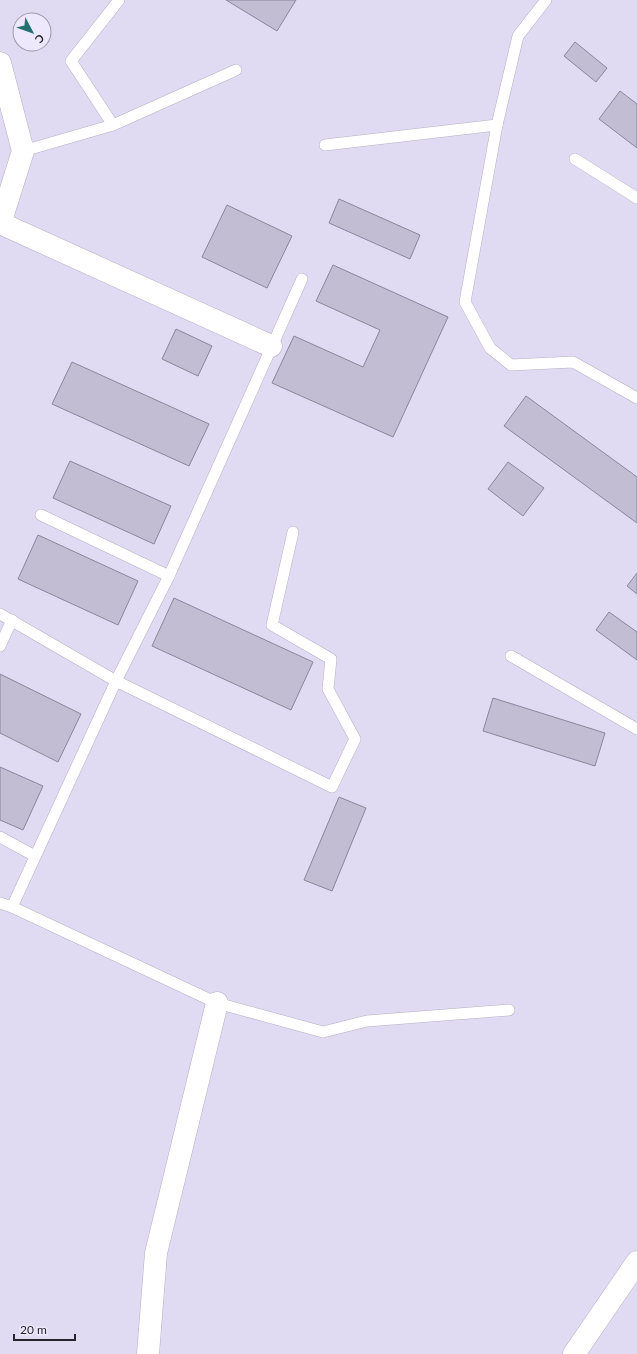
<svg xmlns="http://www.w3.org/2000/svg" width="637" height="1354" viewBox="0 0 637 1354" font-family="Lato,sans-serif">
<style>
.building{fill:#c3bdd4;stroke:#8b869c}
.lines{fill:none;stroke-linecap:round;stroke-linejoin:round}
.service-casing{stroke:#b6b0c6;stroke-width:12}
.minor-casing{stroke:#b6b0c6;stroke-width:23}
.service{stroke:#fff;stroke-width:11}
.minor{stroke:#fff;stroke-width:22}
</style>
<rect width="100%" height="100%" fill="#e0daf2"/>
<g class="building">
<path d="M226,0H296L277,31Z"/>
<path d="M575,42L607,68L596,82L564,56Z"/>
<path d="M620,91L637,104V148L599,119Z"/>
<path d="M339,199L420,235L410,259L329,223Z"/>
<path d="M227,205L292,236L267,288L202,257Z"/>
<path d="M333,265L448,317L393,437L272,383L294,336L363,367L380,330L316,301Z"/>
<path d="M176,329L212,346L198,376L162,359Z"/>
<path d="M72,362L209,424L189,466L52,404Z"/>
<path d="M526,396L637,477V523L504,426Z"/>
<path d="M70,461L171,506L154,544L53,498Z"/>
<path d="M508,462L544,488L523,516L488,489Z"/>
<path d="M38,535L138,581L118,625L18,579Z"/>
<path d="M637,573V594L627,586Z"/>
<path d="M174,598L313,662L291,710L152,646Z"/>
<path d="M609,612L637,632V660L596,630Z"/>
<path d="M0,674L81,714L58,762L0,733Z"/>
<path d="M493,698L605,733L595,766L483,731Z"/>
<path d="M0,767L43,786L23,830L0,820Z"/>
<path d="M339,797L366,808L332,891L304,880Z"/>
</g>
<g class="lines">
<g class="service-casing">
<g id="service">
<path d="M546,0L518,36L497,125L465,302L490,348L511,365L573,362L637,398"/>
<path d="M113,125L236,70"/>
<path d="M325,145L497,125"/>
<path d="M23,151L113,125L71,61L119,0"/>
<path d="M575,159L637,198"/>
<path d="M41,515L169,576"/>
<path d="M0,614L116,681L332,787L355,739L328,689L331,659L272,625L293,532"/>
<path d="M0,646L12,620"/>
<path d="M511,656L637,729"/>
<path d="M0,837L35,856"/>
<path d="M0,903L12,907L217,1003L323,1032L367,1021L509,1010"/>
<path d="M12,907L116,681L169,576L302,279"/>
</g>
</g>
<g class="minor-casing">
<g id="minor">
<path d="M0,63L23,151L0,224"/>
<path d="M0,223L271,346"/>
<path d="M148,1354L156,1253L217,1003"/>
<path d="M574,1354L637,1262"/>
</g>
</g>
<use href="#service" class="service"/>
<use href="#minor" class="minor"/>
</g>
<g transform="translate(32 32) rotate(131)"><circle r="19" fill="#ede8fb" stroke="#9d9aa9"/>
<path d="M0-3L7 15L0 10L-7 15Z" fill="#246f70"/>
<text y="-6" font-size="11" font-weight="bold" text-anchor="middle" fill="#26242d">С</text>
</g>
<path d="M14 1334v6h61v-6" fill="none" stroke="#26242d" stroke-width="2"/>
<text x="20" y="1334" font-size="12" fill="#26242d" stroke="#ede8fb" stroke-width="3" paint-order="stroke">20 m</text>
</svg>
